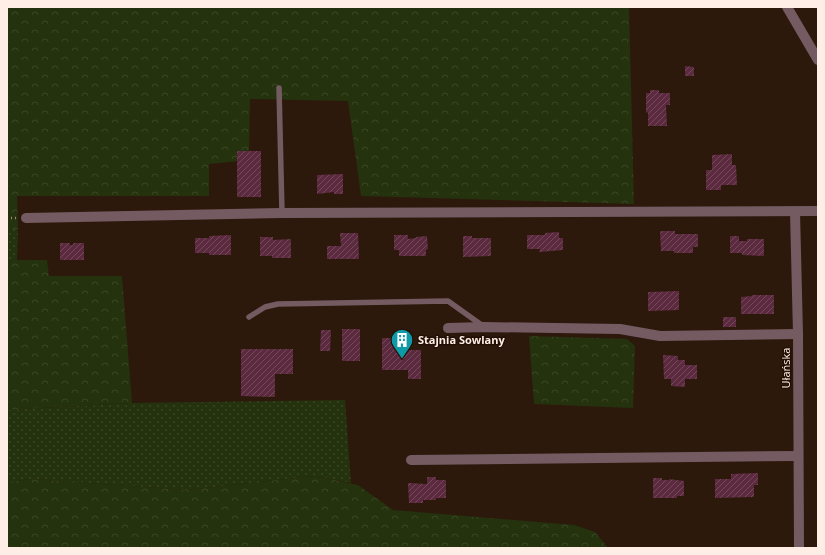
<svg xmlns="http://www.w3.org/2000/svg" width="825" height="555" viewBox="0 0 825 555" font-family="'Open Sans',sans-serif">
<style>
.grass{fill:url(#grass-dots)}
.forest{fill:url(#forest-crowns)}
.building{fill:url(#building-hatch)}
.lines{fill:none;stroke-linecap:round;stroke-linejoin:round}
.path{stroke:#98867c;stroke-width:2.5;stroke-dasharray:1 3;stroke-linecap:butt}
.service{stroke:#745b62;stroke-width:5.5}
.minor{stroke:#745b62;stroke-width:10}
.tertiary{stroke:#745b62;stroke-width:10}
.labels{text-anchor:middle;stroke-width:3;stroke-linejoin:round;paint-order:stroke}
.poi-label{font-size:11px;font-weight:bold;fill:#feeee6;stroke:#230f04;text-anchor:start}
.street-label{font-size:11px;fill:#feeee6;stroke:#230f04}
</style>
<defs>
<pattern id="grass-dots" width="8" height="8" patternUnits="userSpaceOnUse"><rect width="8" height="8" fill="#24320d"/><path d="M2 2h.1M6 6h.1" fill="none" stroke="#3a4624" stroke-width="1.8" stroke-linecap="round"/></pattern>
<pattern id="forest-crowns" width="20" height="18" patternUnits="userSpaceOnUse"><rect width="20" height="18" fill="#24320d"/><path d="M2 6a3 3 0 1 1 6 0M12 15a3 3 0 1 1 6 0" fill="none" stroke="#3a4624"/></pattern>
<pattern id="building-hatch" width="6" height="6" patternUnits="userSpaceOnUse"><rect width="6" height="6" fill="#5c2a3f"/><path d="M-1 1l2-2M0 6l6-6M5 7l2-2" fill="none" stroke="#74495b"/></pattern>
</defs>
<rect width="100%" height="100%" fill="#2d180c"/>
<g class="grass">
<path d="M7,229H18L17,260H7Z"/>
<path d="M345,400L351,483L315,476L186,490L32,479L7,482V410L132,403Z"/>
</g>
<g class="forest">
<path d="M7,7H629L634,204L361,196L348,101L250,99L249,160L209,164V196H17L18,229H7Z"/>
<path d="M7,260H47L49,276H122L132,403L7,410Z"/>
<path d="M529,336L627,339L635,346L633,408L534,404Z"/>
<path d="M315,476L358,485L393,510L574,525L595,532L608,548H7V482L32,479L186,490Z"/>
</g>
<g class="building">
<path d="M685,66L694,67V76H685Z"/>
<path d="M650,90H659V93H670V105H666L667,126H648V112L646,113V93H650Z"/>
<rect x="237" y="151" width="24" height="46"/>
<path d="M732,154V165H736L737,185H721V190H706V170H712V155Z"/>
<path d="M343,174V194H334V192L317,194V175Z"/>
<path d="M660,231H675V234H698V247H693V253H674V251H661Z"/>
<path d="M559,232V238H563V250L539,252L540,249H527V235H545V233Z"/>
<path d="M340,233H358L359,259H327V246H341Z"/>
<path d="M231,235V255H209V253H195V238H209V236Z"/>
<path d="M394,235H408V239L416,238V237L427,236L428,249L426,250V256H399V250H394Z"/>
<path d="M463,236H472V238H491V256L463,257Z"/>
<path d="M730,236H739V241H747V239H764V256L742,255V253H730Z"/>
<path d="M260,237H273V240L291,239V258H272V256H260Z"/>
<path d="M60,243H70V245H73V243H84V260H60Z"/>
<path d="M679,291V310L648,311V292Z"/>
<path d="M752,295H774V314H741V297L752,296Z"/>
<rect x="723" y="317" width="13" height="10"/>
<rect x="342" y="329" width="18" height="32"/>
<path d="M321,330H331L330,351H320Z"/>
<path d="M382,338H402V350H421V379H408V370H382Z"/>
<path d="M241,349H293V374H275V397L241,396Z"/>
<path d="M663,355L678,356V360H685V365H697V379H685V387L671,386V379H664Z"/>
<path d="M758,473V485H754V497L715,498V479H731V474Z"/>
<path d="M427,477H436V480H446V498H436V500H423V503H409L408,483L427,484Z"/>
<path d="M653,478H662V480H669V479L684,481V496H677V498H653Z"/>
</g>
<g class="lines">
<path class="path" d="M7,218H16"/>
<g class="service">
<path d="M279,88L282,213"/>
<path d="M249,317L265,307L278,304L448,301L483,326"/>
</g>
<g class="minor">
<path d="M795,212L798,334L799,548"/>
<path d="M26,218L282,213L818,211"/>
<path d="M448,328L484,327L620,329L660,336L798,334"/>
<path d="M411,460L798,456"/>
</g>
<path class="tertiary" d="M787,7L818,60"/>
</g>
<defs>
<g id="building-pin" transform="scale(1.15)"><path d="M0 17L-7.5 6A9.5 9.5 0 1 1 7.5 6Z" fill="#0f9aa8" stroke="#230f04"/><path d="M-4-6H4V6H1V3H-1V6H-4ZM-2.5-4.3h1.7v1.8h-1.7ZM.8-4.3h1.7v1.8H.8ZM-2.5-1h1.7V.8h-1.7ZM.8-1h1.7V.8H.8Z" fill="#fff"/></g>
</defs>
<g fill-rule="evenodd">
<use href="#building-pin" x="402" y="340"/>
</g>
<g class="labels">
<g class="poi-label">
<text x="418" y="344">Stajnia Sowlany</text>
</g>
<g class="street-label">
<text transform="translate(786 368) rotate(-90)" y="4">Ułańska</text>
</g>
</g>
<rect width="825" height="555" fill="none" stroke="#feeee6" stroke-width="16"/>
</svg>
